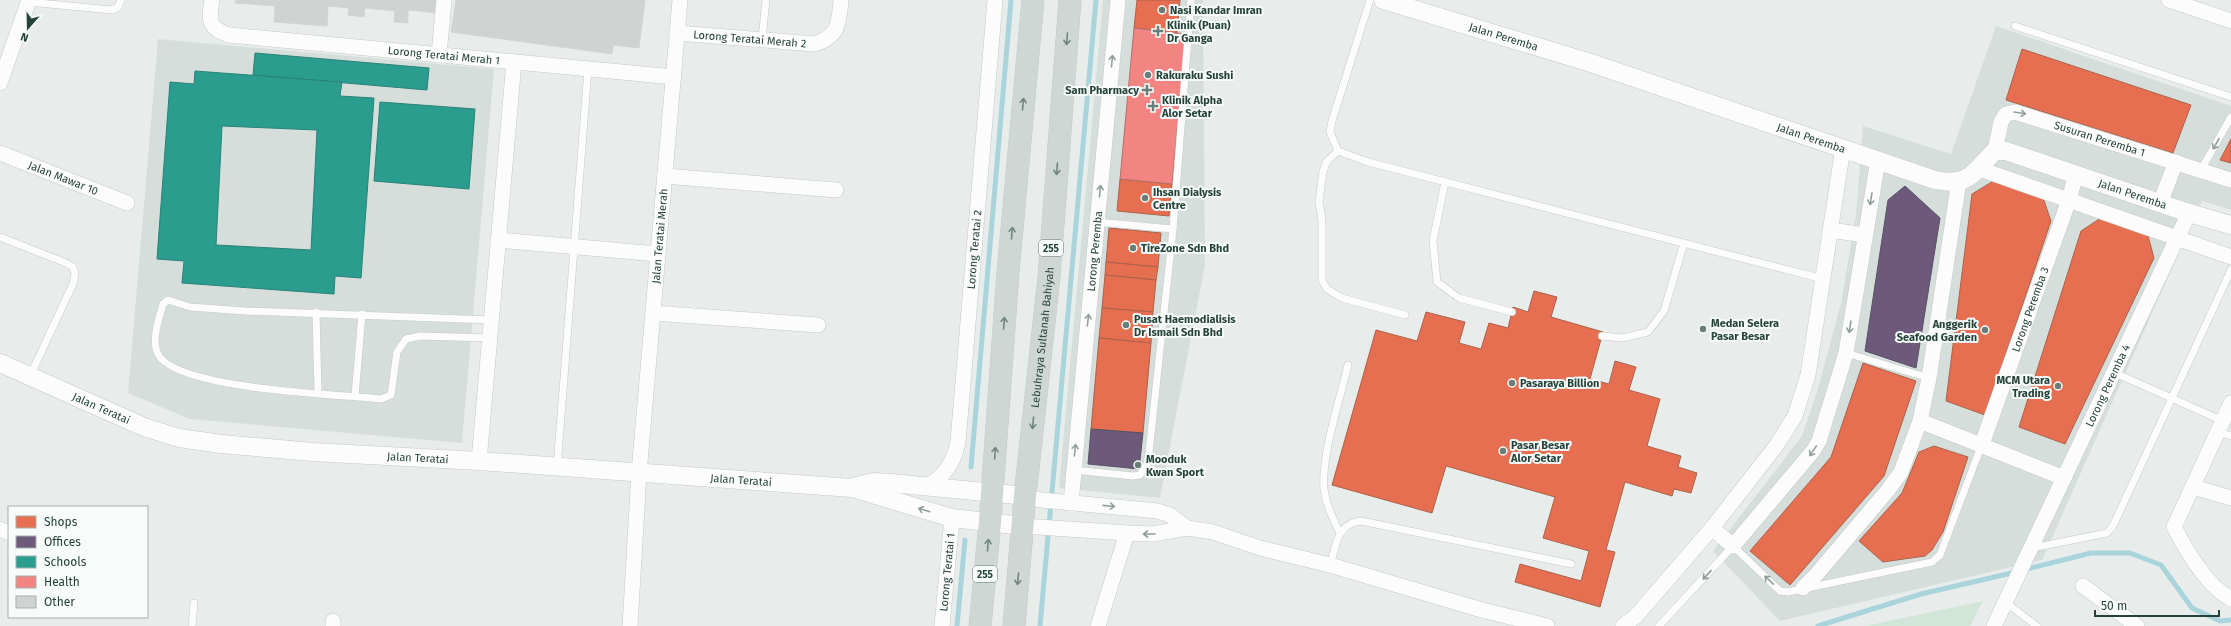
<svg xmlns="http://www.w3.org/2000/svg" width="2231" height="626" viewBox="0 0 2231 626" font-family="'Fira Sans',sans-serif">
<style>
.built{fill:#d6dedb}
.green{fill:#d1e6d8}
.shops{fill:#e76f51;stroke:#ac624a}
.offices{fill:#6d597a;stroke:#575267}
.schools{fill:#2a9d8f;stroke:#288276;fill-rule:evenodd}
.health{fill:#f28482;stroke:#b4706c}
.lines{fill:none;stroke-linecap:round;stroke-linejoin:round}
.stream{stroke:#a9d4db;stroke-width:5}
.building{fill:#cfd4d2;stroke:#d1d6d4}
.service-casing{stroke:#c5cac8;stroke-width:8}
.minor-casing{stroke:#c5cac8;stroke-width:16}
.tertiary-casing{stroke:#c5cac8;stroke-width:19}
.primary-casing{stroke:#c3ccc9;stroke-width:23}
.service{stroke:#fcfcfc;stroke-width:7}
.minor{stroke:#fcfcfc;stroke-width:15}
.tertiary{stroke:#fcfcfc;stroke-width:18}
.primary{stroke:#cfd7d5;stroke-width:22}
.oneway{stroke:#718580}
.oneway2{stroke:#909f9b}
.poi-dot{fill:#697e78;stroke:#f7fbf9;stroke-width:1.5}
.labels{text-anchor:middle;stroke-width:4;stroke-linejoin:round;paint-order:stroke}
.shield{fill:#f7fbf9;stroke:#637a73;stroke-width:1}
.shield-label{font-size:10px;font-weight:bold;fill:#24423a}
.poi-label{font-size:11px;font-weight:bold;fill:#24423a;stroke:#f7fbf9;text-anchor:start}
.street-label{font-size:11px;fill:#24423a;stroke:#f7fbf9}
</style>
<rect width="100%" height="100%" fill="#e8edeb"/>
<g class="built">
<path d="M1103,0H1203L1205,265L1160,498L1059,488Z"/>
<path d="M1996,26L2231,106V210L2202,201L2042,560L1780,621L1713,551L1802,436L1817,392L1841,303L1856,215L1863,126L1951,154Z"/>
<path d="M158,39L494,69L462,443L190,419L128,393Z"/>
</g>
<path class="green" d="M1983,601L1970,626H1867L1870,625Z"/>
<g class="shops">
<path d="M1137,0H1180L1177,33L1134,28Z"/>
<path d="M2022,49L2191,105L2173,153L2006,100Z"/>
<path d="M2231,139V163L2220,160Z"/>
<path d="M2000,177L2041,192L2051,221L1985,415L1946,401L1972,194Z"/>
<path d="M1120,179L1172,184L1169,216L1117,211Z"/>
<path d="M2104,216L2147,232L2154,258L2065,444L2019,427L2081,231Z"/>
<path d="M1109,228L1161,233L1158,267L1106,262Z"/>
<path d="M1106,262L1158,267L1156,280L1105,275Z"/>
<path d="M1105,275L1156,280L1153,312L1102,308Z"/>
<path d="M1534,291L1557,297L1551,317L1603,332L1590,379L1609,384L1615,361L1636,367L1629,390L1660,399L1647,446L1681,456L1678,467L1697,473L1691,493L1674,489L1672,496L1625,482L1606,550L1615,552L1600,607L1515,582L1520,564L1581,581L1589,551L1543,538L1555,497L1446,466L1432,513L1332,485L1376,330L1417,341L1426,312L1465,322L1459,343L1481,349L1489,323L1508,328L1513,307L1528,312Z"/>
<path d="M1102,308L1153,312L1151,343L1099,338Z"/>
<path d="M1099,338L1151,343L1143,433L1091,429Z"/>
<path d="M1863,363L1916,381L1884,476L1790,585L1750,551L1831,457Z"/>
<path d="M1934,446L1968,457L1943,532L1932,550L1925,556L1883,562L1859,541L1902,493L1919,452Z"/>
</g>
<g class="offices">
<path d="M1905,186L1940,218L1916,368L1865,351L1888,200Z"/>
<path d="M1091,429L1143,433L1139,469L1088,464Z"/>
</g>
<g class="schools">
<path d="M255,53L429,68L427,90L253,75Z"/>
<path d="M195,71L342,82L340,96L374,98L361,278L335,276L334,294L182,283L184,261L157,259L170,82L194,84ZM222,126L317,130L311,250L216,245Z"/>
<path d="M380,102L475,109L469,189L374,181Z"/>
</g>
<path class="health" d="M1134,28L1186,34L1172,184L1120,179Z"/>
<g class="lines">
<g class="stream">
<path d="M971,467L1011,0"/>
<path d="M2023,570L2091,553H2130L2161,565L2192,608L2220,621L2231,620"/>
<path d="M957,626L965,540"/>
<path d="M1040,626L1096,0"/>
<path d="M1818,626L1921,594L2016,572"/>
</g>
</g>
<g class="building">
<path d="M236,0H441L440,13L408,10V23L394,22L395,11L365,8L364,17L348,15L349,8L328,6L327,26L274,22L275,6L235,3Z"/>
<path d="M456,0H645L639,48L613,45L612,54L451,32Z"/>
</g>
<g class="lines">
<g class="service-casing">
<g id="service">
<path d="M1370,0L1332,121L1330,132L1338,151L1368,162L1823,279"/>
<path d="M28,2L112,10L118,7L121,0"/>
<path d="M2015,26L2231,97"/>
<path d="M762,39L766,0"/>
<path d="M1338,151L1327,161L1323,172L1319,201L1322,220V280L1327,289L1342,298L1405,315"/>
<path d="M2201,170L2231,117"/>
<path d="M1445,182L1433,241L1437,282L1459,298L1512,312"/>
<path d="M1097,222L1173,229"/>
<path d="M0,237L66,263L73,267L75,274L73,284L30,376"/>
<path d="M316,312L318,393"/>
<path d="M1602,336L1622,338L1648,332L1664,311L1684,243"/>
<path d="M489,338L420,336L406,339L397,352L391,395L381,399C340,394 176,390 158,354C151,341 159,318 163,304L168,300L190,307L245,311L491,320"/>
<path d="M1846,353L1929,378"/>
<path d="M2113,372L2223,421"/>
<path d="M355,396L362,314"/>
<path d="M2218,432L2231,436"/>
<path d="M557,467L588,69"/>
<path d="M1073,470L1133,476L1140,475L1148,462L1173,229L1191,0"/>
<path d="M1340,533C1333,519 1326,505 1324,489C1321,456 1340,399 1348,365"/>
<path d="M2032,548L2107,533L2113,526L2231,270"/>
<path d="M1330,565C1336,546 1337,523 1361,521L1571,564"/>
<path d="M2005,602L2037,626"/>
<path d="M192,626L194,603"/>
<path d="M1659,626L1733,546L1780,591L1788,592L1932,562L1940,555L1982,444"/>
</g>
</g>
<g class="minor-casing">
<g id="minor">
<path id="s1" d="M212,0C209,19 207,28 229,35L674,77"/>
<path d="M2169,0L2231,21"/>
<path id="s2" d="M677,33L814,44C839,37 839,22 841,0"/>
<path d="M439,55L444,0"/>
<path d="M0,83L29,0"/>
<path id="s3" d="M1995,151L2001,122L2006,114L2015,112L2231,180"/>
<path id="s4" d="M0,153L127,203"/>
<path d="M1980,169L2231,257"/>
<path d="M665,176L836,190"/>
<path d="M2160,203L2176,162"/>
<path d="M1830,230L1865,235"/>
<path d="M498,240L658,254"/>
<path d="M653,313L818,325"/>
<path d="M2231,403L2174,527C2186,550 2208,587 2231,599"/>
<path d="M1920,421L2064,478"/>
<path id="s5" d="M1982,444L2069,200L2076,174"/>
<path d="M479,461L514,62"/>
<path id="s6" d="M927,486C945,477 954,462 958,442L995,0"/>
<path d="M2193,487L2231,498"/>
<path d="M1025,496L1041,500L1158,511L1170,515L1187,528"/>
<path id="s7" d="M1071,503L1118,0"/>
<path d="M1023,526L1127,533L1153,534L1187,528L1213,532L1260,548L1330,565L1482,610L1547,626"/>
<path d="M1712,528L1733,546L1813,451L1819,441L1846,353L1878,160"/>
<path d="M0,529L9,533"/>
<path d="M2083,586L2137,626"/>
<path d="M1803,588L1816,575L1888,490L1901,472L1920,421L1929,378L1959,181"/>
<path d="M333,626V621"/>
<path id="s8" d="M630,626L639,473L680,0"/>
<path id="s9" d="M942,626L952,518"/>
<path d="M1098,626L1127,533"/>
<path d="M1623,626L1636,616L1712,528L1776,446L1795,416L1808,375L1843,148"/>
<path id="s10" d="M1994,626L2189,213"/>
</g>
</g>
<g class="tertiary-casing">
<g id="tertiary">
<path id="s11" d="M1383,0L1591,63L1935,180C1970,187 1973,172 1995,151H2006L2189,213L2231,225"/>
<path id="s12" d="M0,363L144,427L179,438L221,444L313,452L479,461L852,488L952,518L1023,526"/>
<path d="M853,487L874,482L891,483L1025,496"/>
</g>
</g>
<g class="primary-casing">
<g id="primary">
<path d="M980,626L990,522L1008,272L1033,0"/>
<path id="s13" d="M1014,626L1025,496L1049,277L1070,0"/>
</g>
</g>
<use href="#service" class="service"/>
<use href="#minor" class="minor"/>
<use href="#tertiary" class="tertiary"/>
<use href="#primary" class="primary"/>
</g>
<defs><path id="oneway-shaft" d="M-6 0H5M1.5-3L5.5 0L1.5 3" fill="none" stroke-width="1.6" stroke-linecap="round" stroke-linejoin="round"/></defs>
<g class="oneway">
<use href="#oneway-shaft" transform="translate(1067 39) rotate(94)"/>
<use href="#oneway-shaft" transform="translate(1023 104) rotate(-85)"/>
<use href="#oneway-shaft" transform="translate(1057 169) rotate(94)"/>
<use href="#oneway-shaft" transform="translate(1012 233) rotate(-85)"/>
<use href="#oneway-shaft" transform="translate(1004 323) rotate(-86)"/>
<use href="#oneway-shaft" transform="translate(1033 423) rotate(96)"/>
<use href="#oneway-shaft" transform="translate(995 453) rotate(-86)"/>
<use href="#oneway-shaft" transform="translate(988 545) rotate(-85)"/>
<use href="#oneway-shaft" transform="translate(1018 579) rotate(95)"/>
</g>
<g class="oneway2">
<use href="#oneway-shaft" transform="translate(1112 61) rotate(-85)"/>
<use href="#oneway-shaft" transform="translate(2020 113) rotate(9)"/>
<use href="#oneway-shaft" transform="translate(2216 144) rotate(119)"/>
<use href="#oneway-shaft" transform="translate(1100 191) rotate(-85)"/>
<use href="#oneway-shaft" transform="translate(1871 199) rotate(99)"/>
<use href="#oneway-shaft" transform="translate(1088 320) rotate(-84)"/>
<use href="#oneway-shaft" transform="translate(1850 327) rotate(99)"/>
<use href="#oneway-shaft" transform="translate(1075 450) rotate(-84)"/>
<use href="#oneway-shaft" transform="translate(1813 451) rotate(124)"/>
<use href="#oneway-shaft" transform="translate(1109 506) rotate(6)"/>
<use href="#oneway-shaft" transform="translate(924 510) rotate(-163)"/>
<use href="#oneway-shaft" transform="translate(1149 534) rotate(-180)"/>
<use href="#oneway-shaft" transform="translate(1707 575) rotate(133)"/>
<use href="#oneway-shaft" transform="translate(1769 580) rotate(-136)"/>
</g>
<g class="poi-dot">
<circle cx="1162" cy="10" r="4"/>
<path d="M1156 25h4v4h4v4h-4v4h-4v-4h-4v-4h4z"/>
<circle cx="1148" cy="75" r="4"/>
<path d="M1145 84h4v4h4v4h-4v4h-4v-4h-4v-4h4z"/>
<path d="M1151 100h4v4h4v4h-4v4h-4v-4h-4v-4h4z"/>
<circle cx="1145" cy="198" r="4"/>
<circle cx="1133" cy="248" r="4"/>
<circle cx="1126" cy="325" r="4"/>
<circle cx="1703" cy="329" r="4"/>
<circle cx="1985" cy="330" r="4"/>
<circle cx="1512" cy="383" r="4"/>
<circle cx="2058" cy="386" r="4"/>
<circle cx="1503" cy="451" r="4"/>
<circle cx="1138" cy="465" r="4"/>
</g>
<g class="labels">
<g class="shield">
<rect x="1039" y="240" width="24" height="16" rx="3"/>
<rect x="973" y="566" width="24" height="16" rx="3"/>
</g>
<g class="shield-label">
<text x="1051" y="252">255</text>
<text x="985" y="578">255</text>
</g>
<g class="poi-label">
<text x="1170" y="14">Nasi Kandar Imran</text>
<text x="1167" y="29">Klinik (Puan)<tspan x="1167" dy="13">Dr Ganga</tspan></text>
<text x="1156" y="79">Rakuraku Sushi</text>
<text x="1139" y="94" text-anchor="end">Sam Pharmacy</text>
<text x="1162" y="104">Klinik Alpha<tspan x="1162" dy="13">Alor Setar</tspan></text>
<text x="1153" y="196">Ihsan Dialysis<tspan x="1153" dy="13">Centre</tspan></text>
<text x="1141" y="252">TireZone Sdn Bhd</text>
<text x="1134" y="323">Pusat Haemodialisis<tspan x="1134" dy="13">Dr Ismail Sdn Bhd</tspan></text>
<text x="1711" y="327">Medan Selera<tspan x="1711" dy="13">Pasar Besar</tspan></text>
<text x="1977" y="328" text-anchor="end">Anggerik<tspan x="1977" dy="13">Seafood Garden</tspan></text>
<text x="2050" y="384" text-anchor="end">MCM Utara<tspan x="2050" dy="13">Trading</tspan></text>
<text x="1520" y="387">Pasaraya Billion</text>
<text x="1511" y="449">Pasar Besar<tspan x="1511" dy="13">Alor Setar</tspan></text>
<text x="1146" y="463">Mooduk<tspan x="1146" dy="13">Kwan Sport</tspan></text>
</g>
<g class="street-label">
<text dy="4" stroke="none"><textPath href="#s11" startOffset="126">Jalan Peremba</textPath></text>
<text dy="4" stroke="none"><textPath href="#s2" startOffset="73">Lorong Teratai Merah 2</textPath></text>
<text dy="4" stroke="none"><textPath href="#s1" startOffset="261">Lorong Teratai Merah 1</textPath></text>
<text dy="4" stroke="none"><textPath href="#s11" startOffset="450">Jalan Peremba</textPath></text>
<text dy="4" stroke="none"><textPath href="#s3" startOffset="137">Susuran Peremba 1</textPath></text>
<text dy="4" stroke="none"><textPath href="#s4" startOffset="68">Jalan Mawar 10</textPath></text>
<text dy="4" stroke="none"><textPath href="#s11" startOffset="797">Jalan Peremba</textPath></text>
<text dy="4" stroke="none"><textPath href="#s8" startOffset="391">Jalan Teratai Merah</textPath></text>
<text dy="4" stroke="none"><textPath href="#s6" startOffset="249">Lorong Teratai 2</textPath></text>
<text dy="4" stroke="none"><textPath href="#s7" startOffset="253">Lorong Peremba</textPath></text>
<text dy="4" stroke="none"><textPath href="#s5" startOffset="143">Lorong Peremba 3</textPath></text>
<text dy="4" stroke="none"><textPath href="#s13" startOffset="290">Lebuhraya Sultanah Bahiyah</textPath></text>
<text dy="4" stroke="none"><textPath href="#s10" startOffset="266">Lorong Peremba 4</textPath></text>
<text dy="4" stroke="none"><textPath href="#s12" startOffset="111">Jalan Teratai</textPath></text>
<text dy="4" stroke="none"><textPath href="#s12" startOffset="434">Jalan Teratai</textPath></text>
<text dy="4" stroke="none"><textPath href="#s12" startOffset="758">Jalan Teratai</textPath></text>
<text dy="4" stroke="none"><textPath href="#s9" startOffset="54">Lorong Teratai 1</textPath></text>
</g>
</g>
<rect x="8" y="506" width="140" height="112" fill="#f7fbf9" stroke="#a3b1ad"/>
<rect x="16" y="516" width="20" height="12" fill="#e76f51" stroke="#a3b1ad"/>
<text x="44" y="526" font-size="12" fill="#24423a">Shops</text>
<rect x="16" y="536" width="20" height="12" fill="#6d597a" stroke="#a3b1ad"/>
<text x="44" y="546" font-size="12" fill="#24423a">Offices</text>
<rect x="16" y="556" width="20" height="12" fill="#2a9d8f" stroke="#a3b1ad"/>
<text x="44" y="566" font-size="12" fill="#24423a">Schools</text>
<rect x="16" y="576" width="20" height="12" fill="#f28482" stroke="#a3b1ad"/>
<text x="44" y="586" font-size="12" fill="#24423a">Health</text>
<rect x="16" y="596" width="20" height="12" fill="#cfd4d2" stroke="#a3b1ad"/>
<text x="44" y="606" font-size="12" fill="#24423a">Other</text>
<g transform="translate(28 28) rotate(200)" stroke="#f7fbf9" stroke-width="3" paint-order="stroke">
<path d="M0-3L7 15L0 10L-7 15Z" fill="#24423a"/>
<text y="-6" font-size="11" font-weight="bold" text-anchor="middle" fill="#24423a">N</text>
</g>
<path d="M2095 610v6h124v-6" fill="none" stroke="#24423a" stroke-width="2"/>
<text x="2101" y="610" font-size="12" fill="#24423a" stroke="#f7fbf9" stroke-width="3" paint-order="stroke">50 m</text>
</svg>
